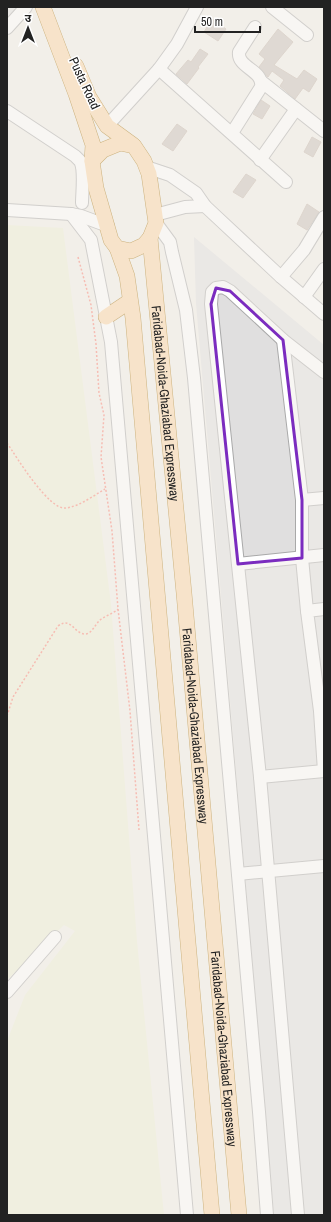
<svg xmlns="http://www.w3.org/2000/svg" width="331" height="1222" viewBox="0 0 331 1222" font-family="'Archivo Narrow','Noto Sans Devanagari',sans-serif">
<style>
.residential{fill:#e0dfdf}
.farmland{fill:#eef0d5}
.building{fill:#c7bfb8;stroke:#c4b6ab}
.lines{fill:none;stroke-linecap:round;stroke-linejoin:round}
.minor-casing{stroke:#a9a9a9;stroke-width:14}
.major-casing{stroke:#a06b00;stroke-width:16}
.path{stroke:#fa8072;stroke-width:1.5;stroke-dasharray:2 2;stroke-linecap:butt}
.minor{stroke:#fff;stroke-width:12}
.major{stroke:#fcd6a4;stroke-width:15}
.marked{fill:none;stroke:#7b2cbf;stroke-width:3;stroke-linejoin:round}
.labels{text-anchor:middle;stroke-width:3;stroke-linejoin:round;paint-order:stroke}
.street-label{font-size:13px;fill:#222;stroke:#fff}
</style>
<rect width="100%" height="100%" fill="#f2efe9"/>
<g class="residential">
<path d="M7,7H26L7,27Z"/>
<path d="M194,237L324,345V1215H274L196,303Z"/>
</g>
<path class="farmland" d="M7,225L63,228L111,604L137,941L164,1215H7V1041L25,995L75,931L64,925L7,980Z"/>
<g class="building">
<path d="M212,19L226,29L218,41L204,32Z"/>
<path d="M278,29L293,42L274,65L297,79L304,70L317,79L309,92L303,88L295,99L280,86L284,80L272,71L268,77L259,67L265,59L259,54Z"/>
<path d="M200,49L208,54L198,67L199,68L187,84L176,74L188,60L191,62Z"/>
<path d="M261,100L270,106L262,119L253,114Z"/>
<path d="M177,124L187,131L173,151L162,144Z"/>
<path d="M312,137L321,142L313,157L304,152Z"/>
<path d="M246,174L256,180L243,198L233,192Z"/>
<path d="M307,204L319,212L307,230L297,224Z"/>
</g>
<g class="lines">
<g class="minor-casing">
<g id="minor">
<path d="M272,7L307,35"/>
<path d="M7,28L26,7"/>
<path d="M159,69L286,182"/>
<path d="M262,82L324,131"/>
<path d="M7,111L75,156C76,157 79,160 80,161C85,169 82,193 82,203"/>
<path d="M107,126L159,69L177,44L197,7"/>
<path d="M232,133L261,87C264,70 237,68 239,52L255,27"/>
<path d="M260,160L296,109"/>
<path d="M146,167L170,175L196,193L205,206L281,277L324,314"/>
<path d="M7,210L71,214L81,216L108,226"/>
<path d="M71,214L91,240L111,342L187,1215"/>
<path d="M155,215L185,207L205,206"/>
<path d="M156,223L170,242L172,252L186,310L194,378L259,1112L267,1215"/>
<path d="M281,277L304,250L324,217"/>
<path d="M304,297L324,269"/>
<path d="M283,340L302,500V558L307,611"/>
<path d="M302,500L324,498"/>
<path d="M238,564L324,555"/>
<path d="M324,771L320,711L307,611L324,609"/>
<path d="M260,777L324,771"/>
<path d="M238,874L324,866"/>
<path d="M7,992L55,937"/>
<path d="M298,1215L260,777L211,304L212,292L216,288L223,287L230,291L283,340L324,372"/>
</g>
</g>
<g class="major-casing">
<g id="major">
<path d="M43,7L76,94L93,145L92,161L96,188L111,240L117,248L131,251L144,245L150,238"/>
<path d="M76,66L89,97L107,126L133,145"/>
<path id="s1" d="M92,161L103,150L120,143L134,146L144,161L149,174L156,223L150,238L184,593L239,1215"/>
<path d="M117,248L127,276L133,318L212,1215"/>
<path d="M106,317L130,301"/>
</g>
</g>
<g class="path">
<path d="M78,257L91,305L96,344L99,393L104,415L101,457L112,531L118,609L130,711L139,830"/>
<path d="M7,443C16,456 49,511 66,508C80,506 93,496 105,489"/>
<path d="M7,716L13,697L58,626C72,616 74,635 86,634C92,633 95,625 99,621C104,616 113,614 118,609"/>
</g>
<use href="#minor" class="minor"/>
<use href="#major" class="major"/>
</g>
<path d="M0 0H331V1222H0ZM216,288L230,291L283,340L302,500V558L238,564L211,304Z" fill="#f2efe9" fill-opacity=".55" fill-rule="evenodd"/>
<path class="marked" d="M216,288L230,291L283,340L302,500V558L238,564L211,304Z"/>
<g class="labels">
<g class="street-label">
<text transform="translate(85 83) rotate(65)" y="5">Pusta Road</text>
<text dy="5" stroke="none"><textPath href="#s1" startOffset="312">Faridabad-Noida-Ghaziabad Expressway</textPath></text>
<text dy="5" stroke="none"><textPath href="#s1" startOffset="636">Faridabad-Noida-Ghaziabad Expressway</textPath></text>
<text dy="5" stroke="none"><textPath href="#s1" startOffset="960">Faridabad-Noida-Ghaziabad Expressway</textPath></text>
</g>
</g>
<rect width="331" height="1222" fill="none" stroke="#222222" stroke-width="16"/>
<g transform="translate(28 28)" stroke="#ffffff" stroke-width="3" paint-order="stroke">
<path d="M0-3L7 15L0 10L-7 15Z" fill="#222222"/>
<text y="-6" font-size="11" font-weight="bold" text-anchor="middle" fill="#222222">उ</text>
</g>
<path d="M195 26v6h65v-6" fill="none" stroke="#222222" stroke-width="2"/>
<text x="201" y="26" font-size="12" fill="#222222" stroke="#ffffff" stroke-width="3" paint-order="stroke">50 m</text>
</svg>
